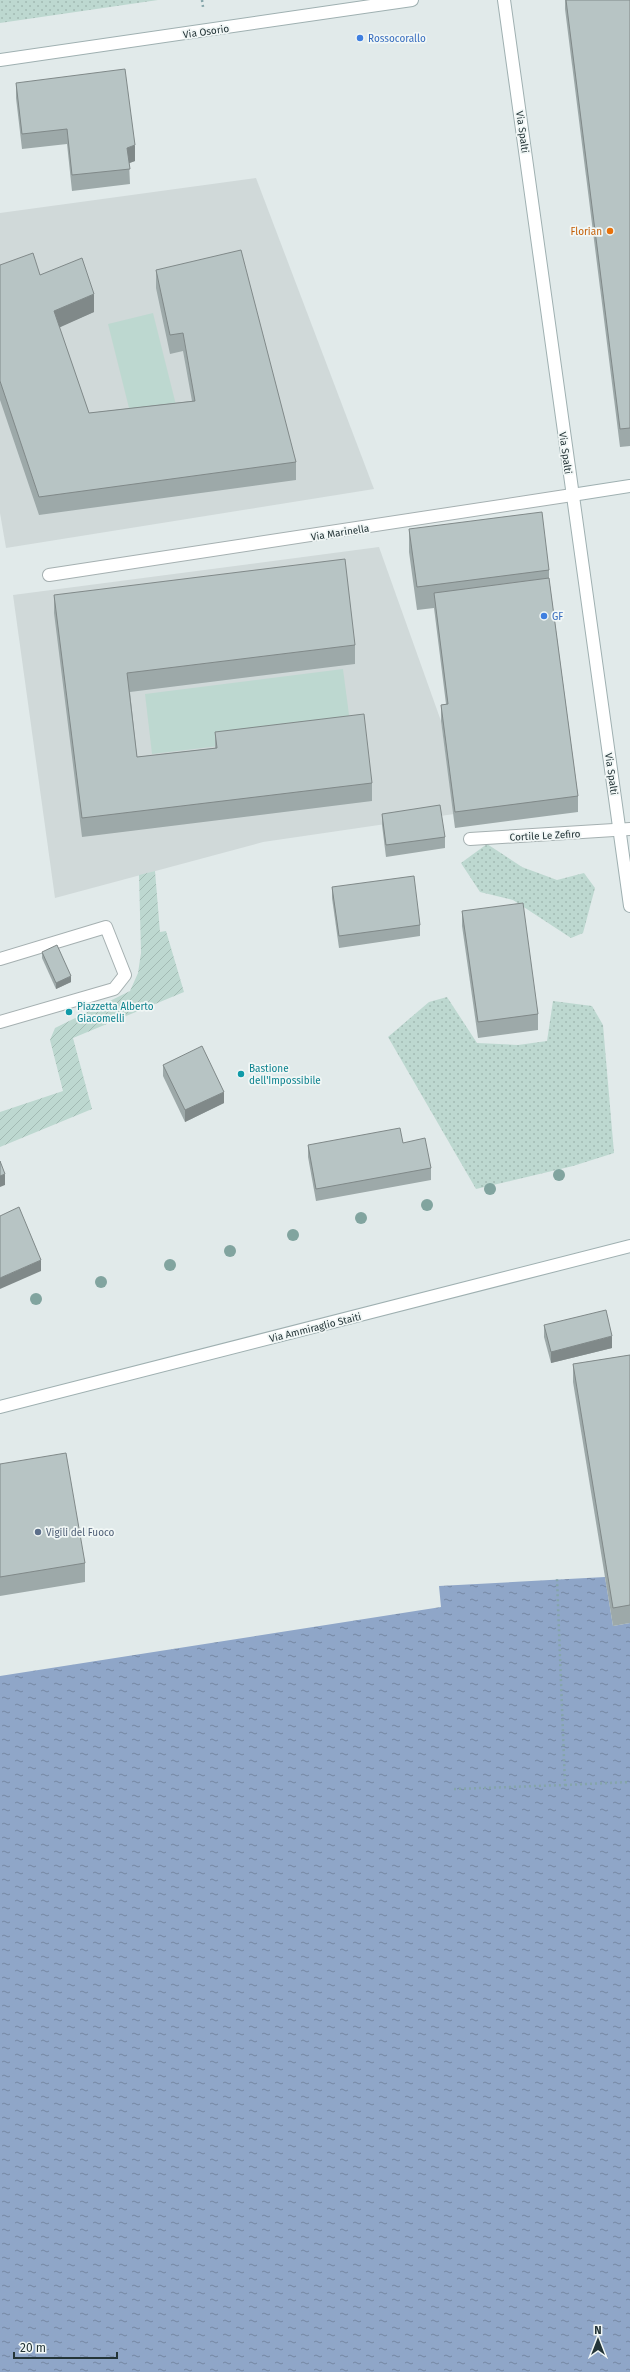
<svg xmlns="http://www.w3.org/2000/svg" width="630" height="2372" viewBox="0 0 630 2372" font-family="'Fira Sans',sans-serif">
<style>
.built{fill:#d0d9d9}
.grass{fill:url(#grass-dots)}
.garden{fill:url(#garden-furrows)}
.pitch{fill:#bdd8d0}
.water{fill:url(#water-ripples)}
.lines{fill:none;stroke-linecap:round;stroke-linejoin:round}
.street-casing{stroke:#a5b0b1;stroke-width:14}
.secondary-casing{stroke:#9fb0b1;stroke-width:14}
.path{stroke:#85a5aa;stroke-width:2.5;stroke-dasharray:2 3;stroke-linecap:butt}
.street{stroke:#fff;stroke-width:12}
.secondary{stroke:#fff;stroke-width:12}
.tree{fill:#81a49f}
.wall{fill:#9da9a9}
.shaded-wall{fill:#808989}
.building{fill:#b7c4c4;stroke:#808989}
.shop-dot{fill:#3f7fe0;stroke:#f1f7f6;stroke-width:1.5}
.food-dot{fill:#e8710a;stroke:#f1f7f6;stroke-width:1.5}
.culture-dot{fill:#0f9aa8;stroke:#f1f7f6;stroke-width:1.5}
.service-dot{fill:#5c6f8a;stroke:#f1f7f6;stroke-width:1.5}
.labels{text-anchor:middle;stroke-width:3.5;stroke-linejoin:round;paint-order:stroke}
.street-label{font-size:10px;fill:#243538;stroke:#f1f7f6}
.shop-label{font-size:10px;fill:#366cbe;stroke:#f1f7f6;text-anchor:start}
.food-label{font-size:10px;fill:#c56008;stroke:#f1f7f6;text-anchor:end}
.culture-label{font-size:10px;fill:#0d838f;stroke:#f1f7f6;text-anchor:start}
.service-label{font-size:10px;fill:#4e5e75;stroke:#f1f7f6;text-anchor:start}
</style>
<defs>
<pattern id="grass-dots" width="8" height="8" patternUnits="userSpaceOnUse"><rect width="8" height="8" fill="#bdd8d0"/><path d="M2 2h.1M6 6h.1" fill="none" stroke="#a2bab3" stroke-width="1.8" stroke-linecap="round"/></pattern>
<pattern id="garden-furrows" width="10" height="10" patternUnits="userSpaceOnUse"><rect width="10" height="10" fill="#bdd8d0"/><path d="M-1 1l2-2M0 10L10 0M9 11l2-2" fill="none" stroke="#a2bab3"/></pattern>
<pattern id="water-ripples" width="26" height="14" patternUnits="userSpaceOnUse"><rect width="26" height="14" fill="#8fa6c8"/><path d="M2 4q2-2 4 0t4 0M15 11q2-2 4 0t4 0" fill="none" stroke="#7588a3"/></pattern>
</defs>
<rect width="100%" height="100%" fill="#e1eaea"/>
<g class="built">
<path d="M256,178L374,489L6,548L0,513V213Z"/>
<path d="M379,547L441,721L454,814L263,842L55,898L13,595Z"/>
</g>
<g class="grass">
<path d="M0,0H158L0,23Z"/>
<path d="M487,844L522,867L557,880L584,873L595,888L583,933L571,938L513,900L480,892L461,863Z"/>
<path d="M447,997L477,1043L518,1045L547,1041L553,1001L592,1006L603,1025L614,1153L573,1166L476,1189L388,1037L429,1002Z"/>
</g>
<path class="garden" d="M155,871L160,932L166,931L184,992L73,1038L92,1109L0,1147V1112L63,1091L50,1040L55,1028L130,991L138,973L141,953L139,875Z"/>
<g class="pitch">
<path d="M153,313L176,405L131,416L108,324Z"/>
<path d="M343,669L351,730L152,754L145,694Z"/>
</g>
<path class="water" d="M605,1577L613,1626L630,1623V2372H0V1676L441,1607L439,1586Z"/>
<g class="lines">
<g class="street-casing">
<g id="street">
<path d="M49,575L572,495"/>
<path d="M470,839L630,829"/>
<path d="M0,959L106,927L125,975L114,989L0,1022"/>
</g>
</g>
<g class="secondary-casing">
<g id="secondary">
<path d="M504,0L630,906"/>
<path d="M0,60L412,0"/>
<path d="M572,495L630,486"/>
<path d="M0,1407L630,1246"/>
</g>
</g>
<g class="path">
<path d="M202,0L203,7"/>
<path d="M565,1785L630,1782"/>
<path d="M454,1789L565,1785L557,1579"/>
</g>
<use href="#street" class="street"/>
<use href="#secondary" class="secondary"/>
</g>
<g class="tree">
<circle cx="559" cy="1175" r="6"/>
<circle cx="490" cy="1189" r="6"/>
<circle cx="427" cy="1205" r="6"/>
<circle cx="361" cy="1218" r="6"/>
<circle cx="293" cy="1235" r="6"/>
<circle cx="230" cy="1251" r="6"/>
<circle cx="170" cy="1265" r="6"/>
<circle cx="101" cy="1282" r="6"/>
<circle cx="36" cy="1299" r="6"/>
</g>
<g class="wall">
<path d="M565,0H630V446L620,447L565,9Z"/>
<path d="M16,83L135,161L129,163L130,184L72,191L67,144L22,149L16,98Z"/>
<path d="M0,265L40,275L94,312L59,327L89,413L192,401L183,351L170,354L156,288V270L296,462V480L39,515L0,400Z"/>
<path d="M409,529L549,570V578L578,796V812L455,828L441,721V705L446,704L434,608L417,610L409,552Z"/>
<path d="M54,595L355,645V664L130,692L137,757L215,748V732L372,783V801L82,837L54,613Z"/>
<path d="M382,814L445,837V848L386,857L382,825Z"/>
<path d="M332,887L420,925V936L339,948L332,898Z"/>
<path d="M462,911L538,1014V1030L478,1038L462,926Z"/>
<path d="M42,952L71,982L56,989L42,958Z"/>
<path d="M163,1065L224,1103L185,1122L163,1076Z"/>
<path d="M403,1143L431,1168V1180L316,1201L308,1157V1145Z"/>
<path d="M544,1325L612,1348L551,1363L544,1337Z"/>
<path d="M630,1355V1623L613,1626L573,1382V1364Z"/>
<path d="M0,1464L85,1563V1582L0,1596Z"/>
</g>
<g class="shaded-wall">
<path d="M135,145V161L127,164V148Z"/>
<path d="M94,294V312L54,330V311Z"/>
<path d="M71,976V982L56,989V983Z"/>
<path d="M224,1092V1103L185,1122V1110Z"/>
<path d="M5,1174V1185L0,1187V1176Z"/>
<path d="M41,1260V1271L0,1289V1278Z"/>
<path d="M612,1336V1348L551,1363V1352Z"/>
</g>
<g class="building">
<path d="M566,0H630V428L620,429Z"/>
<path d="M125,69L135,145L127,148L130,169L72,175L67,129L22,134L16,83Z"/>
<path d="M241,250L296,462L39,497L0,381V265L33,253L40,275L82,258L94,294L54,311L89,413L195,401L183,333L170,335L156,270Z"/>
<path d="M542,512L549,570L417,587L409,529Z"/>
<path d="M345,559L355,645L127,673L137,757L217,748L215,732L364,714L372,783L82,818L54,595Z"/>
<path d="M549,578L578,796L455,812L441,705L448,704L434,593Z"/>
<path d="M440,805L445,837L386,845L382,814Z"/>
<path d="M414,876L420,925L339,936L332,887Z"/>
<path d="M523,903L538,1014L478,1022L462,911Z"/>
<path d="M57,945L71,976L56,983L42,952Z"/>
<path d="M202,1046L224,1092L185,1110L163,1065Z"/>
<path d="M400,1128L403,1143L425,1138L431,1168L316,1189L308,1145Z"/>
<path d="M0,1161L5,1174L0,1176Z"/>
<path d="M19,1207L41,1260L0,1278V1216Z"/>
<path d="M606,1310L612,1336L551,1352L544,1325Z"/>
<path d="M630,1355V1605L613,1608L573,1364Z"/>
<path d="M66,1453L85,1563L0,1577V1464Z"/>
</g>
<g class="shop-dot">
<circle cx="360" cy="38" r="4"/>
<circle cx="544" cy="616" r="4"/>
</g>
<circle class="food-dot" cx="610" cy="231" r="4"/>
<g class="culture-dot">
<circle cx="69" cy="1012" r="4"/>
<circle cx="241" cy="1074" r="4"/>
</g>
<circle class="service-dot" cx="38" cy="1532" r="4"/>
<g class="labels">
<g class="street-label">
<text transform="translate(206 31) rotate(-8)" y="4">Via Osorio</text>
<text transform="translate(523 132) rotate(82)" y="4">Via Spalti</text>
<text transform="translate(566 453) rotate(82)" y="4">Via Spalti</text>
<text transform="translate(340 532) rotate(-9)" y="4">Via Marinella</text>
<text transform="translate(612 774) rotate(82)" y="4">Via Spalti</text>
<text transform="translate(545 835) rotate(-3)" y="4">Cortile Le Zefiro</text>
<text transform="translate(315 1327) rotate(-14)" y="4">Via Ammiraglio Staiti</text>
</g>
<g class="shop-label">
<text x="368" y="42">Rossocorallo</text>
<text x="552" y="620">GF</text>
</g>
<g class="food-label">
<text x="602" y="235">Florian</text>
</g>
<g class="culture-label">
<text x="77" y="1010">Piazzetta Alberto<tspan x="77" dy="12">Giacomelli</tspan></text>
<text x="249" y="1072">Bastione<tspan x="249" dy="12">dell'Impossibile</tspan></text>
</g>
<g class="service-label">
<text x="46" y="1536">Vigili del Fuoco</text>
</g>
</g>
<g transform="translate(598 2340)" stroke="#f1f7f6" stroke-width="3" paint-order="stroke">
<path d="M0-3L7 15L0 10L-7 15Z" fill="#243538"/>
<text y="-6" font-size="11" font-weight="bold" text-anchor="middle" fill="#243538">N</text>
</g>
<path d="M14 2352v6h103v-6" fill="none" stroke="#243538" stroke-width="2"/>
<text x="20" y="2352" font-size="12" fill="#243538" stroke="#f1f7f6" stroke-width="3" paint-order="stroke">20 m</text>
</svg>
